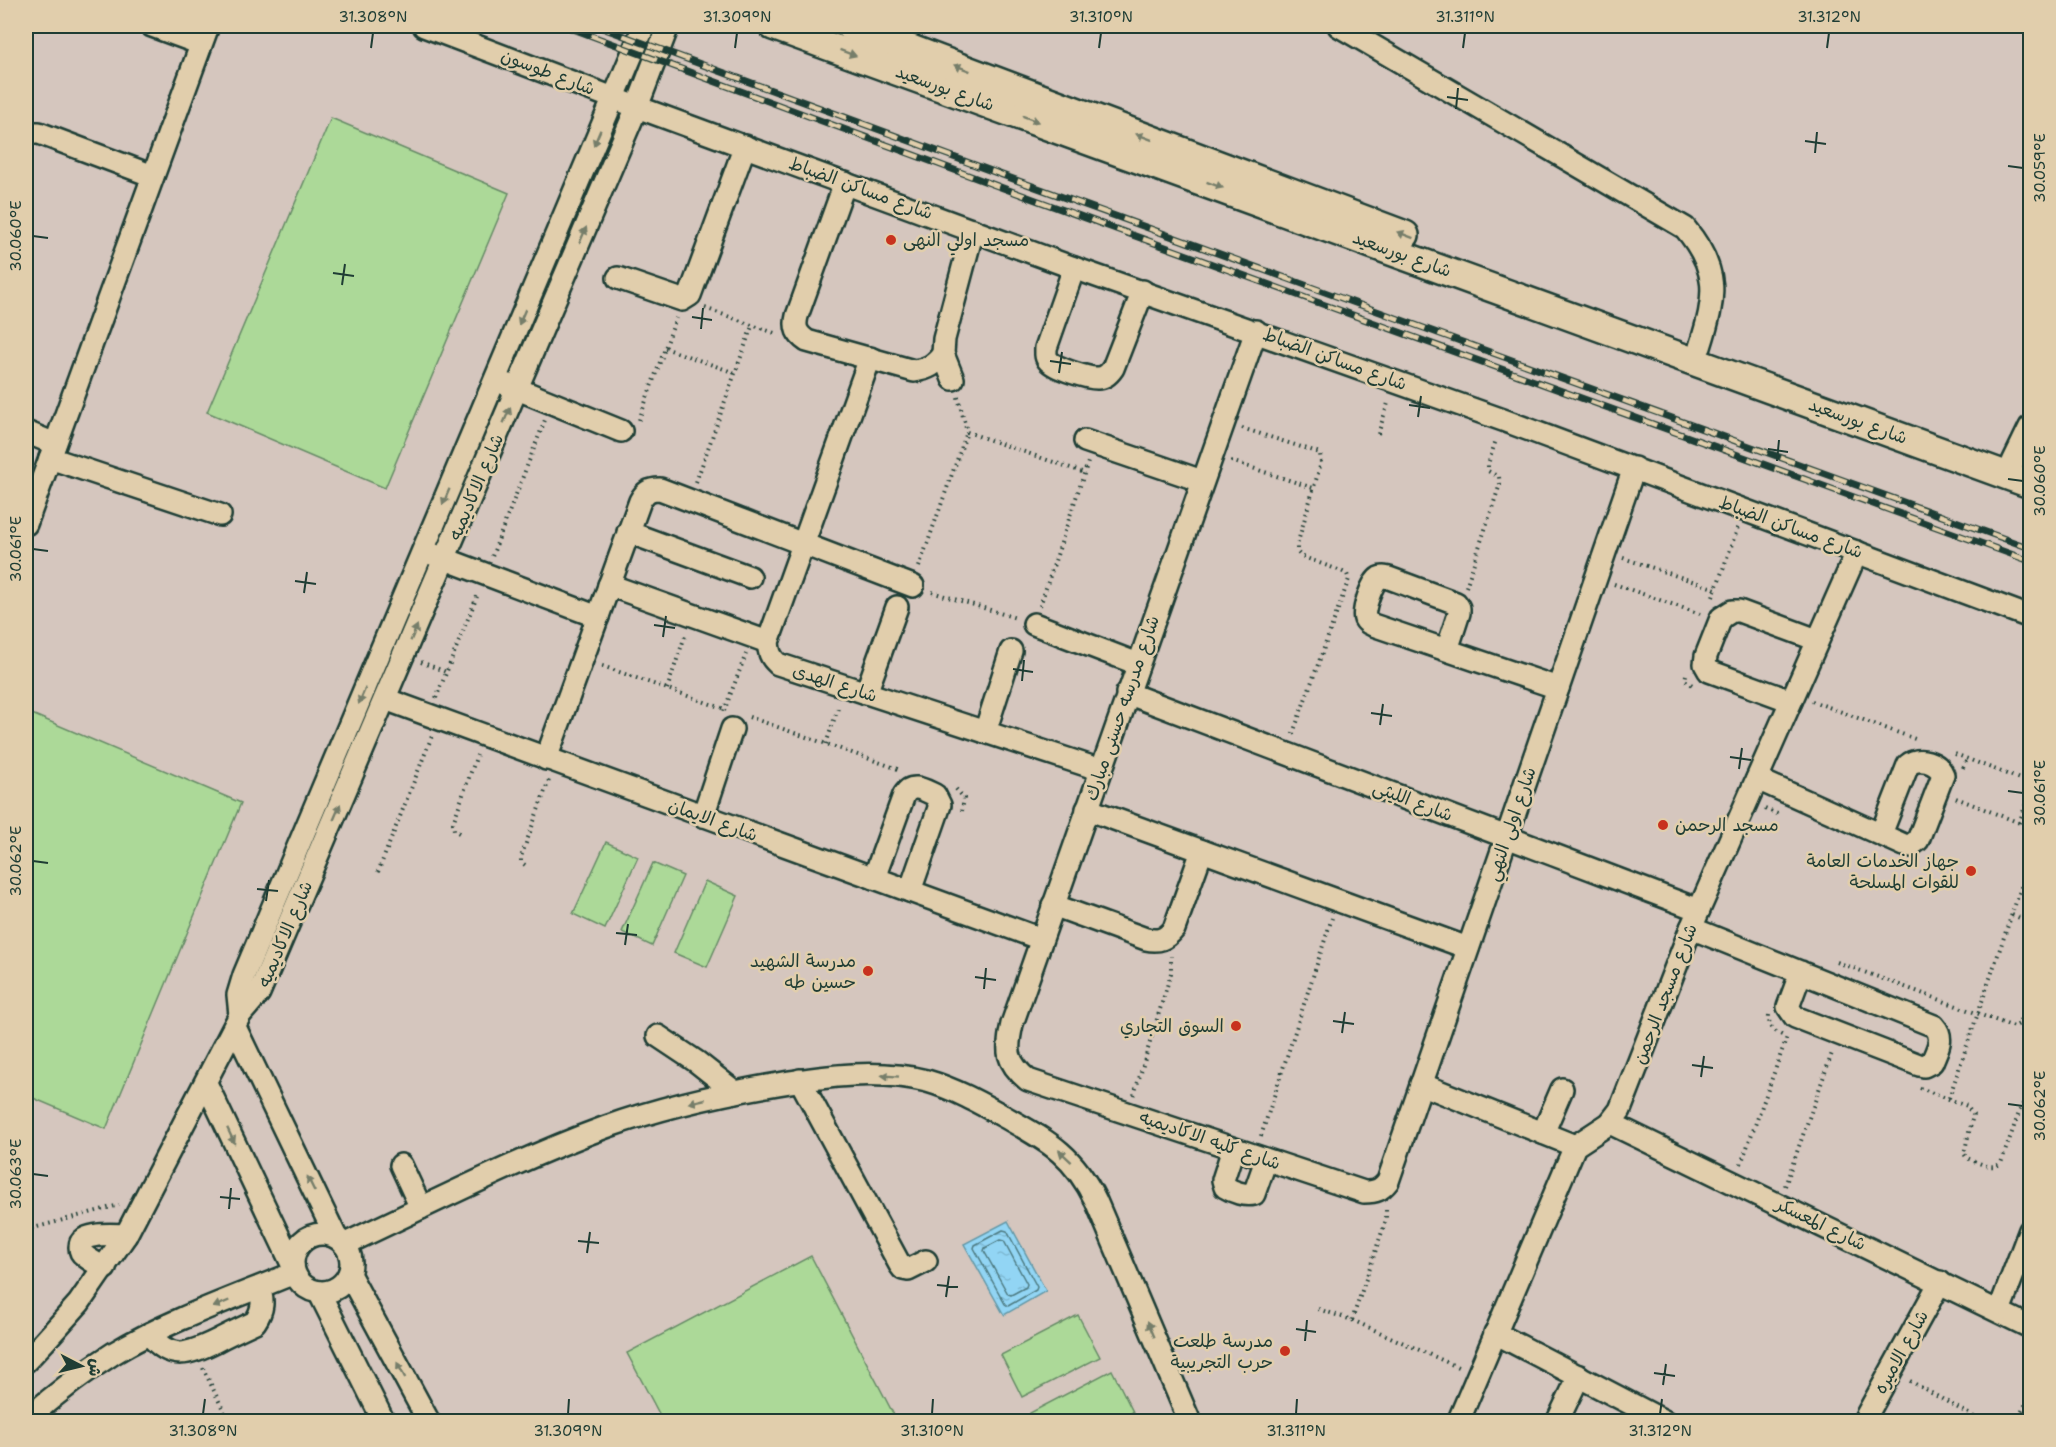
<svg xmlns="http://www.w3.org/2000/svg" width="2056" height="1447" viewBox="0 0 2056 1447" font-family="'Shantell Sans','Playpen Sans Arabic',sans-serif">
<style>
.green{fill:#acd998;stroke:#668b66;stroke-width:1.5}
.water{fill:url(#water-ripples);stroke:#6498a7;stroke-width:1.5}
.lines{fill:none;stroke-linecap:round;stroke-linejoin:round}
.shore{stroke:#4d7a81;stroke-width:1.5}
.minor-casing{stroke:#1f3d34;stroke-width:26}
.major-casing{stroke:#1f3d34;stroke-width:32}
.path{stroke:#1f3d34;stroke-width:4;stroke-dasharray:1.5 4.5;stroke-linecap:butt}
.minor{stroke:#e1ceac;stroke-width:21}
.major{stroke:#e1ceac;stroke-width:27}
.rail-casing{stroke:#1f3d34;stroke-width:7}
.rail{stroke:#e1ceac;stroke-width:4.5;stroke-dasharray:14;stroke-linecap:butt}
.oneway{fill:#767e6a}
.ticks{fill:none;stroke:#1f3d34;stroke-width:2}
.poi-dot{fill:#c8321e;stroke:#e1ceac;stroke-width:2}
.labels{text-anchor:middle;stroke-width:5;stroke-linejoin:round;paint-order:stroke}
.street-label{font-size:18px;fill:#1f3d34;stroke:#e1ceac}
.poi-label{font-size:18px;fill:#1f3d34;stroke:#e1ceac;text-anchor:end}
.neatline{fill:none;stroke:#1f3d34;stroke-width:2}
.ticks-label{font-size:15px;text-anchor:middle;fill:#1f3d34}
</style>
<defs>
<pattern id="water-ripples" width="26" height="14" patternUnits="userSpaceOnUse" patternTransform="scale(1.5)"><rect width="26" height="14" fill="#92d5f4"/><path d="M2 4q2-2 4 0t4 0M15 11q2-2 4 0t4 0" fill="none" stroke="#7db8d2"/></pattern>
</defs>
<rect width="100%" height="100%" fill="#d5c6be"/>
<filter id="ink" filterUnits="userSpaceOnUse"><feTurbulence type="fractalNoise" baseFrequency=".0167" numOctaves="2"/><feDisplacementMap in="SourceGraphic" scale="12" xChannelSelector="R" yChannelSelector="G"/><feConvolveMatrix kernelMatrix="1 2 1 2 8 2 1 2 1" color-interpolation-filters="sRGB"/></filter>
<g filter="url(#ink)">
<g class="green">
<path d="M331,118L509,193L385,488L207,412Z"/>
<path d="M32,714L241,803L106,1129L26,1095V729Z"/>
<path d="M606,842L638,857L605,929L573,914Z"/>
<path d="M653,863L683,876L652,946L622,932Z"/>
<path d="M705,881L738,896L707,967L674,953Z"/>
<path d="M811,1256L897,1421H663L627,1353Z"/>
<path d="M1078,1315L1100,1357L1022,1397L1001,1355Z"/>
<path d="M1112,1370L1133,1412L1116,1421H1035L1030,1413Z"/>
</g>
<path class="water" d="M1008,1221L1046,1291L1004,1315L964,1244Z"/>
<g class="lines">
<g class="shore">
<path d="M1003,1230L1007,1231L1037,1287L1036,1290L1008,1306L1005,1304L974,1248L975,1245Z"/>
<path d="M1000,1240L1004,1241L1027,1284L1026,1287L1011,1295L1008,1294L984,1251L985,1248Z"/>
</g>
<g class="minor-casing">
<g id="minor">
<path d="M152,26L201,44"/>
<path d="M424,26L637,107L1074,268L1503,420L2030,617"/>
<path d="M1339,26L1685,228C1720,270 1716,297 1700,347"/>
<path d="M26,133H39L153,176"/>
<path d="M845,183L797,316C794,328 797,334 807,341L914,371C928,369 935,365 943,354"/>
<path d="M1074,268L1046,348C1046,353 1045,357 1049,361C1054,368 1090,379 1098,378C1105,378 1109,374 1113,368L1143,291"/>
<path d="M618,278L682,300L690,295L745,146"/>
<path d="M1256,331L1012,1024C1006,1051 1006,1062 1028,1080L1364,1192C1376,1192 1381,1190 1388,1181L1634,468"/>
<path d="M870,358L768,642C769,652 770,657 778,664L1101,770"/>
<path d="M953,379L943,354L944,339L973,230"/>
<path d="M505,384L621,431"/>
<path d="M26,432L55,444"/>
<path d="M1085,441L1202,481"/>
<path d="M50,458L220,515"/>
<path d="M2013,462L2030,427"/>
<path d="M26,524L208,26"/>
<path d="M628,532L750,577"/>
<path d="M432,554L598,617"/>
<path d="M609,585L768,642"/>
<path d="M1034,624L1138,664"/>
<path d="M1447,650L1459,613V608L1456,603L1389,578C1384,577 1383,576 1379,578C1372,582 1362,611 1365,619C1367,623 1369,623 1373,625L1558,688"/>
<path d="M866,693L897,607"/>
<path d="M1127,693L1699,910"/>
<path d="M385,699L1041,939"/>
<path d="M1791,701L1709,671L1705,664L1706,656L1721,618L1732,611H1739L1817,640"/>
<path d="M985,732L1011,651"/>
<path d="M546,759L640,501C645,492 649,489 660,489L913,586"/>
<path d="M1757,779L1904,845L1910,846L1918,840L1943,775C1938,762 1919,756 1908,765L1881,834"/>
<path d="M1087,809L1468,948"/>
<path d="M703,816L732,729"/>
<path d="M874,878L904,795C912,782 924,790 935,795L940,805L910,891"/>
<path d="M1053,905L1146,939C1159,942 1166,939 1174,929L1202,851"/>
<path d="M1691,928L1934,1026C1945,1038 1937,1049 1932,1062L1924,1066L1919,1065L1795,1017L1788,1007L1801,972"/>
<path d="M240,1015L238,995L244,975L644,26"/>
<path d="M235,1027L336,1237"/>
<path d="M658,1036L697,1062L735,1092"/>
<path d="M800,1080L900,1265L903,1269L908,1270L926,1261"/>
<path d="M206,1083L293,1266"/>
<path d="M1421,1084L1575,1146"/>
<path d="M1610,1123L2030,1327"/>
<path d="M1543,1133L1562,1089"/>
<path d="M1233,1149L1223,1180L1225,1187C1233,1192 1245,1196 1254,1194L1266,1160"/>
<path d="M401,1165L421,1208"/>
<circle cx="322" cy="1263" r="29"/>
<path d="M345,1244C431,1204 516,1160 606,1127C662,1107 720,1094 778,1084C826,1076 879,1069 927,1081C955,1089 980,1103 1005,1117C1049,1142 1073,1154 1096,1201L1190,1422"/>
<path d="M105,1268C98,1264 90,1261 84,1255C81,1253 80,1251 80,1247C80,1231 115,1235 126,1235"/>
<path d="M349,1274L429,1422"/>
<path d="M319,1292L384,1422"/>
<path d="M1999,1311L2030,1230"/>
<path d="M1495,1333L1666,1422"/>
<path d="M149,1334C171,1362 189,1354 216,1341C229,1334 242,1328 255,1322C263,1310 264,1301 259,1288"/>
<path d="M26,1361L44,1342L79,1303L126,1235L240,1015L259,993L637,107L668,26"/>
<path d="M26,1420C53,1396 82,1373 114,1353C167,1321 236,1297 294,1273"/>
<path d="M1458,1422L1575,1146L1610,1123L1620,1110L1691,928L1857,552"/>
<path d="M1557,1422L1579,1376"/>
<path d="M1863,1422L1940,1282"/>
</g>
</g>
<g class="major-casing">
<g id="major">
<path d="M773,26L2030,484"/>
<path d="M850,26L1405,235"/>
</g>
</g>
<g class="path">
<path d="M705,308L777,334"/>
<path d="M665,348L735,373"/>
<path d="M958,397L967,432L1085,473"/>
<path d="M639,420L676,318"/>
<path d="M1242,428L1320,453L1321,463L1297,545V552L1301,556L1341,571L1347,574L1349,579L1292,736"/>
<path d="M1378,434L1389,400"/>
<path d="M1231,461L1313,488"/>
<path d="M696,482L752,326"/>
<path d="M492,556L545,420"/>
<path d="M1623,558L1716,589"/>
<path d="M919,567L967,432"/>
<path d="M1614,584L1700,614"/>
<path d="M1466,587L1500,484L1499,477L1488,471V464L1496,440"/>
<path d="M932,592L1016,618"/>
<path d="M1713,597L1738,527"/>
<path d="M1040,606L1088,462"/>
<path d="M421,662L446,672"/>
<path d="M602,666L725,709"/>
<path d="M1686,675L1685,680L1694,686"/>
<path d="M667,689L686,633"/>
<path d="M436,698L478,594"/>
<path d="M1812,701L1915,739"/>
<path d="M724,711L746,654"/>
<path d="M749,717L901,770"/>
<path d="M826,744L839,705"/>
<path d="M1955,754L2030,783"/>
<path d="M1963,768L1967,759"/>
<path d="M956,789L964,798L962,811"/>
<path d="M1956,798L2030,827"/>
<path d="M1765,809L1780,815"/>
<path d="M2019,823L2030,793"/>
<path d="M459,833L454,830L453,823L477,755"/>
<path d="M525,865L521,862V857L549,780"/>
<path d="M378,872L432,736"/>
<path d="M2012,915L2030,922"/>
<path d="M1837,962L2014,1027L2019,1024L2030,987"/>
<path d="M1769,1015C1768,1025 1773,1031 1782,1035"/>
<path d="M1920,1088L1967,1106L1973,1115L1964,1154L1967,1158C1977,1162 1992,1171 2001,1163L2021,1107L2026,1100L2030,1099"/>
<path d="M1134,1095L1171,973V956"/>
<path d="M1949,1098L2030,861"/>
<path d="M1261,1136L1332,918"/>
<path d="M1741,1164L1787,1037"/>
<path d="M1785,1186L1832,1053"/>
<path d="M26,1230L119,1205"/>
<path d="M1318,1309L1352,1320L1460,1368"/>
<path d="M1352,1320L1386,1220V1207"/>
<path d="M203,1368L229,1422"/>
<path d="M1910,1381L1983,1422"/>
<path d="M2016,1422L2030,1396"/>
</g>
<use href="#minor" class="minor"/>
<use href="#major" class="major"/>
<g class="rail-casing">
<g id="rail">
<path d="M565,26L1003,188L2030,561"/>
<path d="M597,26L1005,176L2030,548"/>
</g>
</g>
<use href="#rail" class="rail"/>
</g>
<defs><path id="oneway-solid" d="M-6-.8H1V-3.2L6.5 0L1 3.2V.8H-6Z" transform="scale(1.5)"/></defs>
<g class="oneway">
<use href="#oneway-solid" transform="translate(848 53) rotate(20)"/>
<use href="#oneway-solid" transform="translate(962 68) rotate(-159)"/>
<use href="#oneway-solid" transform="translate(1031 119) rotate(20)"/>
<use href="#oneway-solid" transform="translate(1144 137) rotate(-159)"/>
<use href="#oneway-solid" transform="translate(597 138) rotate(113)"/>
<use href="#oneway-solid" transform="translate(1215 185) rotate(20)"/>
<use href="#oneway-solid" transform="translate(583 235) rotate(-67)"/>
<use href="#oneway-solid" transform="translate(1405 235) rotate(-159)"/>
<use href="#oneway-solid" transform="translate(522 317) rotate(113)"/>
<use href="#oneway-solid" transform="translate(507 415) rotate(-67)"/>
<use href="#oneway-solid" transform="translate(446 497) rotate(113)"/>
<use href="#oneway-solid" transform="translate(414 633) rotate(-67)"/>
<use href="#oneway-solid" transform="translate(362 696) rotate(113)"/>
<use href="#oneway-solid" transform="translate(337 812) rotate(-67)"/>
<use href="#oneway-solid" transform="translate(890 1076) rotate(-176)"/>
<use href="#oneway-solid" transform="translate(697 1101) rotate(167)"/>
<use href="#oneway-solid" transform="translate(231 1136) rotate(65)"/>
<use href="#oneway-solid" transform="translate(1065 1156) rotate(-137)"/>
<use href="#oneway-solid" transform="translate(311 1184) rotate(-116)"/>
<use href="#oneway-solid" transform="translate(221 1304) rotate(157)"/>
<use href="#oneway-solid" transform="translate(1151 1329) rotate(-113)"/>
<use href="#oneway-solid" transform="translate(401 1370) rotate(-118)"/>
</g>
</g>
<path class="ticks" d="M371,48L373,33M735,48L737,33M1099,48L1101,33M1463,48L1465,33M1827,48L1829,33M1447,97L1468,100M1456,109L1458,88M1805,141L1826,144M1815,153L1817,132M2008,166L2023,168M33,236L48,238M333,273L354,276M342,285L345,264M692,317L712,320M701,329L703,308M1050,361L1071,364M1059,373L1062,352M1409,405L1430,408M1418,417L1421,396M1768,449L1788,452M1777,461L1779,440M2008,479L2023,481M33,549L48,551M295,581L316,584M304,593L307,572M654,625L675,628M663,637L666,616M1013,669L1033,672M1022,681L1024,660M1371,713L1392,716M1380,725L1383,704M1730,757L1751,760M1739,769L1742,748M2008,791L2023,793M33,861L48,863M257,889L278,891M266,901L269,880M616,933L637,935M625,945L628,924M975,977L996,980M984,989L986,968M1333,1021L1354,1024M1342,1033L1345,1012M1692,1065L1713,1068M1701,1077L1704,1056M2008,1104L2023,1106M33,1174L48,1176M220,1197L240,1199M229,1209L231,1188M578,1241L599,1243M587,1253L590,1232M937,1285L958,1287M946,1297L949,1276M1296,1329L1316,1332M1305,1341L1307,1320M1654,1373L1675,1376M1663,1385L1666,1364M203,1414L205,1399M568,1414L569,1399M932,1414L933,1399M1296,1414L1297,1399M1660,1414L1662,1399"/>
<g class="poi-dot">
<circle cx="891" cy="240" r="6"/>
<circle cx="1663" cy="825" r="6"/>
<circle cx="1971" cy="871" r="6"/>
<circle cx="868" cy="971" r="6"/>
<circle cx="1236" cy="1026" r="6"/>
<circle cx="1285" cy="1351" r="6"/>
</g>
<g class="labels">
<g class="street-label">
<text transform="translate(548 72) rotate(21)" y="6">شارع طوسون</text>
<text transform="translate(945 88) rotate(20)" y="6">شارع بورسعيد</text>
<text transform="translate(861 188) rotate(20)" y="6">شارع مساكن الضباط</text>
<text transform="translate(1402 254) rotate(20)" y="6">شارع بورسعيد</text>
<text transform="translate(1335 359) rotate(20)" y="6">شارع مساكن الضباط</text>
<text transform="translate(1858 421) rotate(20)" y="6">شارع بورسعيد</text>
<text transform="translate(476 487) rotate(-67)" y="6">شارع الاكاديميه</text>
<text transform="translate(1791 527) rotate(20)" y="6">شارع مساكن الضباط</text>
<text transform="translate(835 683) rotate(18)" y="6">شارع الهدى</text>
<text transform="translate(1122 708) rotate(-71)" y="6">شارع مدرسه حسنى مبارك</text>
<text transform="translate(1413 801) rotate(21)" y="6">شارع الليثى</text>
<text transform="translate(713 820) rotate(20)" y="6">شارع الايمان</text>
<text transform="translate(1511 824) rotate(-71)" y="6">شارع اولى النهي</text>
<text transform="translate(285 934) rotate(-67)" y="6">شارع الاكاديميه</text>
<text transform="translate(1665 994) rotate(-69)" y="6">شارع مسجد الرحمن</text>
<text transform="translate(1210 1140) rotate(19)" y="6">شارع كليه الاكاديميه</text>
<text transform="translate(1821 1224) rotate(26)" y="6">شارع المعسكر</text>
<text transform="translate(1901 1352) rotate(-61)" y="6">شارع الاميره</text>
</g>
<g class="poi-label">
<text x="903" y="246" text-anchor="start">مسجد اولي النهى</text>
<text x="1675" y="831" text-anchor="start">مسجد الرحمن</text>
<text x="1959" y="867">جهاز الخدمات العامة<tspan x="1959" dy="21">للقوات المسلحة</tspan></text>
<text x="856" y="967">مدرسة الشهيد<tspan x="856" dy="21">حسين طه</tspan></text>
<text x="1224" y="1032">السوق التجاري</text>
<text x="1273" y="1347">مدرسة طلعت<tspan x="1273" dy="21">حرب التجريبية</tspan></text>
</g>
</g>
<rect width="2056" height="1447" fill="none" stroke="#e1ceac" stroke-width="66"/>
<g transform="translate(81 1366) rotate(97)" stroke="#e1ceac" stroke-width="4.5" paint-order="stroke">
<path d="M0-4.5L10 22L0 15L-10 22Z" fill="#1f3d34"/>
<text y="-9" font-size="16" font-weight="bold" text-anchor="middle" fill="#1f3d34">ش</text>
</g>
<rect x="33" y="33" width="1990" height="1381" class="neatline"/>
<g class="ticks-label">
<text x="373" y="22">31.308°N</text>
<text x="737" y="22">31.309°N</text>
<text x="1101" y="22">31.310°N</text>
<text x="1465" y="22">31.311°N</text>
<text x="1829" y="22">31.312°N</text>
<text transform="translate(2040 168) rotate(-90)" y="5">30.059°E</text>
<text transform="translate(16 236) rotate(-90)" y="5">30.060°E</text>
<text transform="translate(2040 481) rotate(-90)" y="5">30.060°E</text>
<text transform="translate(16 549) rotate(-90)" y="5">30.061°E</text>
<text transform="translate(2040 793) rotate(-90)" y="5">30.061°E</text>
<text transform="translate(16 861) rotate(-90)" y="5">30.062°E</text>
<text transform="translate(2040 1106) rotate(-90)" y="5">30.062°E</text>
<text transform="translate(16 1174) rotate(-90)" y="5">30.063°E</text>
<text x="203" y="1436">31.308°N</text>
<text x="568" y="1436">31.309°N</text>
<text x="932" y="1436">31.310°N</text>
<text x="1296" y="1436">31.311°N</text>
<text x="1660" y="1436">31.312°N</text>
</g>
</svg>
